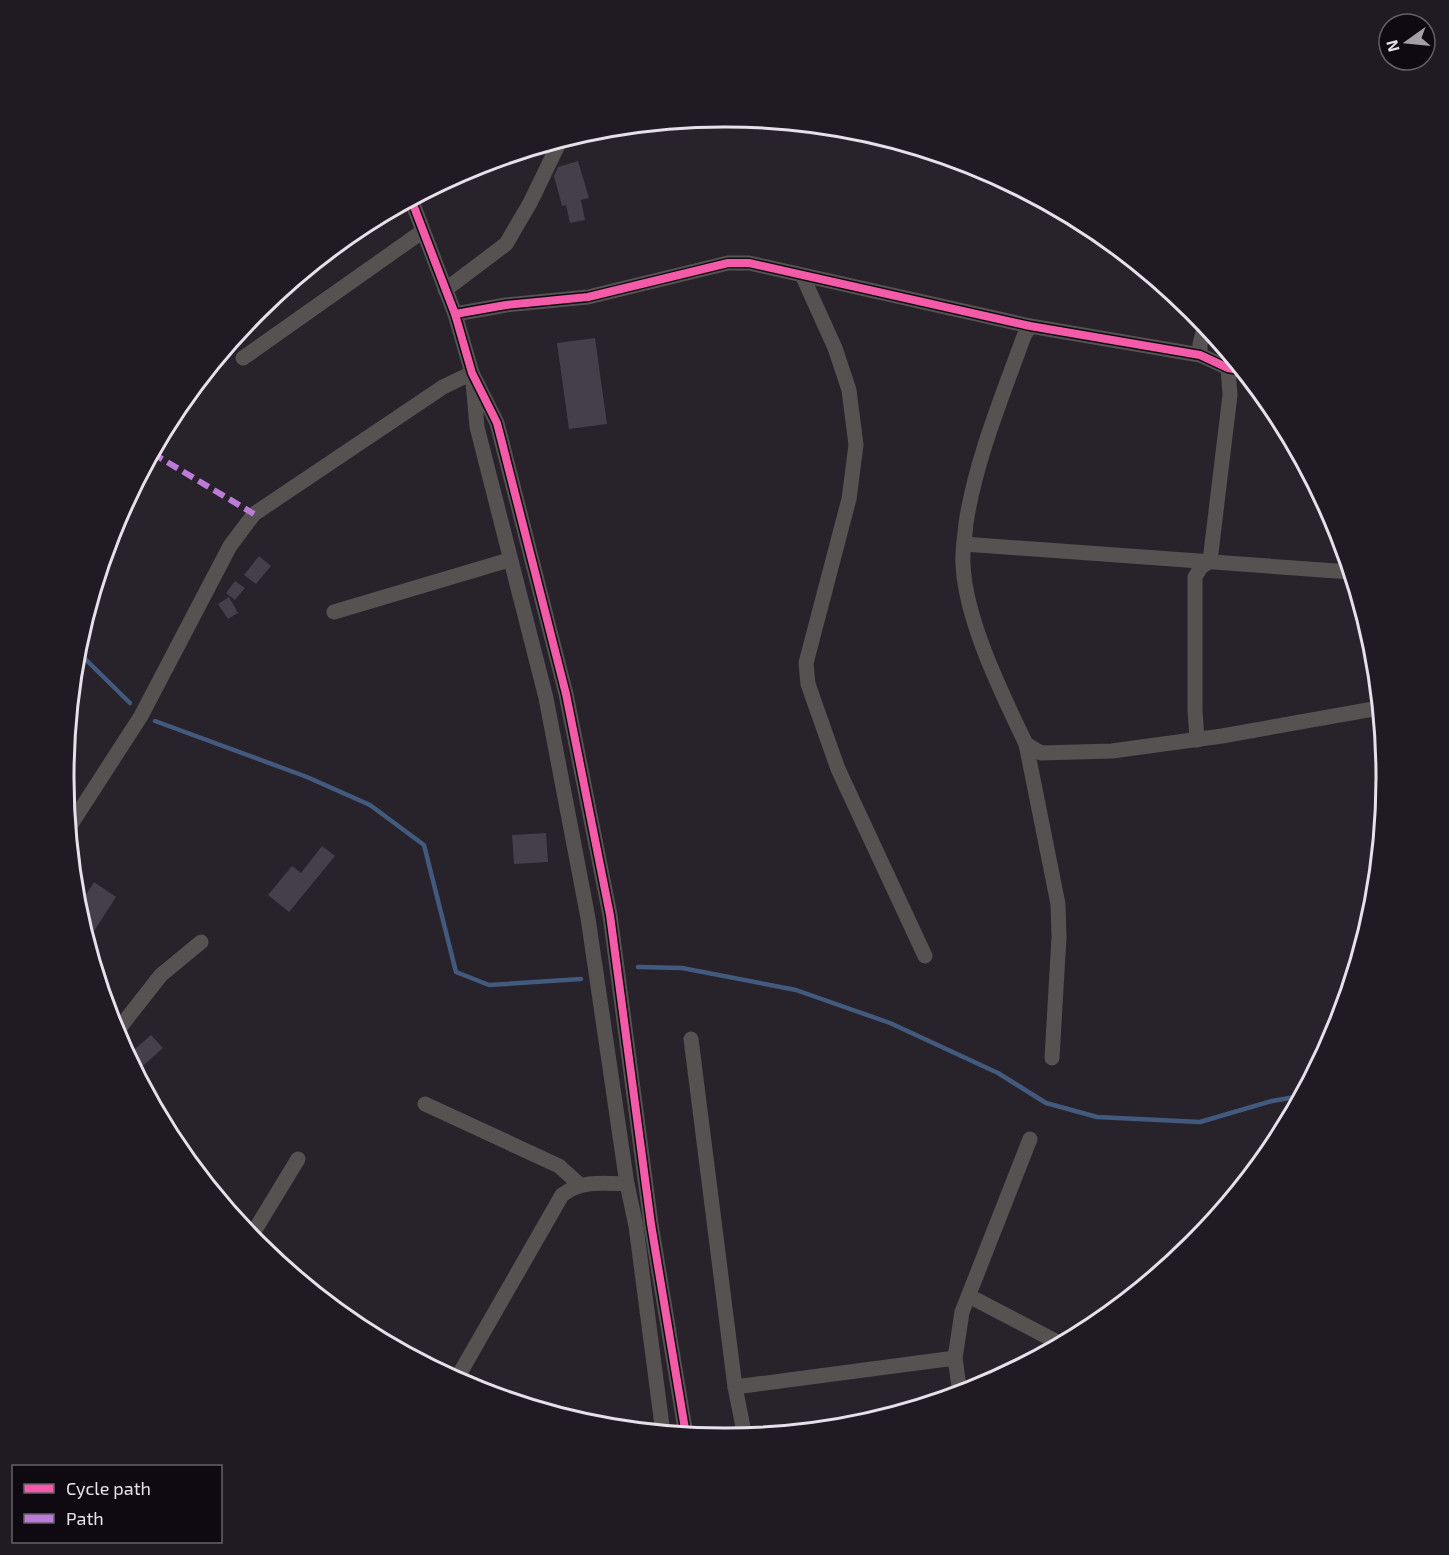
<svg xmlns="http://www.w3.org/2000/svg" width="1449" height="1555" viewBox="0 0 1449 1555" font-family="'Exo 2',sans-serif">
<style>
.lines{fill:none;stroke-linecap:round;stroke-linejoin:round}
.stream{stroke:#435a7f;stroke-width:4.5}
.building{fill:#443f48}
.minor{stroke:#555251;stroke-width:15}
.quiet{stroke:#bd7bd9;stroke-width:6;stroke-dasharray:12 6;stroke-linecap:butt}
.cycleway-casing{stroke:#0f0a11;stroke-width:11}
.cycleway{stroke:#f35aa7;stroke-width:8}
.rim{fill:none;stroke:#e7e0ea;stroke-width:3}
</style>
<rect width="100%" height="100%" fill="#28222a"/>
<g class="lines">
<g class="stream">
<path d="M76,650L130,703"/>
<path d="M155,721L307,777L370,805L424,845L456,972L489,985L581,979"/>
<path d="M638,967L682,968L796,990L890,1023L998,1073L1046,1103L1097,1117L1200,1122L1272,1101L1301,1096"/>
</g>
</g>
<g class="building">
<path d="M578,161L589,198L581,200L585,220L570,223L566,205L562,206L554,176L558,167Z"/>
<path d="M595,338L607,424L569,429L557,343Z"/>
<path d="M259,556L271,566L256,584L244,575Z"/>
<path d="M235,581L245,588L235,600L226,593Z"/>
<path d="M229,597L238,613L228,619L218,604Z"/>
<path d="M546,833L548,862L514,864L512,835Z"/>
<path d="M322,846L335,856L289,912L268,895L292,866L301,873Z"/>
<path d="M94,882L116,897L94,931L81,923L77,909Z"/>
<path d="M151,1035L163,1048L136,1072L127,1056Z"/>
</g>
<g class="lines">
<g class="minor">
<path d="M411,199L455,314L472,373L497,423L566,694L610,915L651,1224L686,1435"/>
<path d="M803,277L835,348L849,390L856,445L849,499L806,663L808,684L838,769L925,956"/>
<path d="M445,290L506,244L530,203L561,139"/>
<path d="M455,314L506,305L588,297L728,263H749L1030,326L1200,355L1228,368L1243,371"/>
<path d="M1030,326L1024,336C1002,397 976,459 966,523C965,537 962,551 963,564C965,619 1002,694 1026,744L1041,753L1112,751L1222,736L1379,708"/>
<path d="M1200,355V344L1205,325"/>
<path d="M243,358L423,231"/>
<path d="M473,382L477,427L546,698L588,918L627,1184L636,1226L663,1433"/>
<path d="M964,544L1350,572"/>
<path d="M334,612L509,560"/>
<path d="M1197,740L1195,710V577L1201,567L1210,561L1230,395L1228,368"/>
<path d="M1026,744L1058,904L1059,937L1052,1058"/>
<path d="M68,829L141,716L230,546L254,514L443,387L472,373"/>
<path d="M114,1032L121,1026L161,975L201,942"/>
<path d="M691,1039L735,1387L745,1437"/>
<path d="M425,1104L559,1166L580,1185"/>
<path d="M250,1238L298,1159"/>
<path d="M969,1296L1061,1344"/>
<path d="M456,1380L562,1195C582,1180 603,1183 627,1184"/>
<path d="M735,1387L955,1358"/>
<path d="M960,1394L955,1358L962,1312L1030,1139"/>
</g>
<path class="quiet" d="M152,453L254,514"/>
<g class="cycleway-casing">
<g id="cycleway">
<path d="M411,199L455,314L472,373L497,423L566,694L610,915L651,1224L686,1435"/>
<path d="M455,314L506,305L588,297L728,263H749L1030,326L1200,355L1228,368L1243,371"/>
</g>
</g>
<use href="#cycleway" class="cycleway"/>
</g>
<path d="M0 0H1449V1555H0ZM724 127H726A650 650 0 0 1 1376 777V778A650 650 0 0 1 726 1428H724A650 650 0 0 1 74 778V777A650 650 0 0 1 724 127Z" fill="#201b22" fill-rule="evenodd"/>
<path class="rim" d="M724 127H726A650 650 0 0 1 1376 777V778A650 650 0 0 1 726 1428H724A650 650 0 0 1 74 778V777A650 650 0 0 1 724 127Z"/>
<rect x="12" y="1465" width="210" height="78" fill="#0f0a11" stroke="#656068" stroke-width="1.5"/>
<rect x="24" y="1484" width="30" height="9" fill="#f35aa7" stroke="#656068" stroke-width="1.5"/>
<text x="66" y="1495" font-size="18" fill="#e7e0ea">Cycle path</text>
<rect x="24" y="1514" width="30" height="9" fill="#bd7bd9" stroke="#656068" stroke-width="1.5"/>
<text x="66" y="1525" font-size="18" fill="#e7e0ea">Path</text>
<g transform="translate(1407 42) rotate(255)"><circle r="28" fill="#0f0a11" stroke="#656068" stroke-width="1.5"/>
<path d="M0-4.5L10 22L0 15L-10 22Z" fill="#a49ea7"/>
<text y="-9" font-size="16" font-weight="bold" text-anchor="middle" fill="#e7e0ea">N</text>
</g>
</svg>
